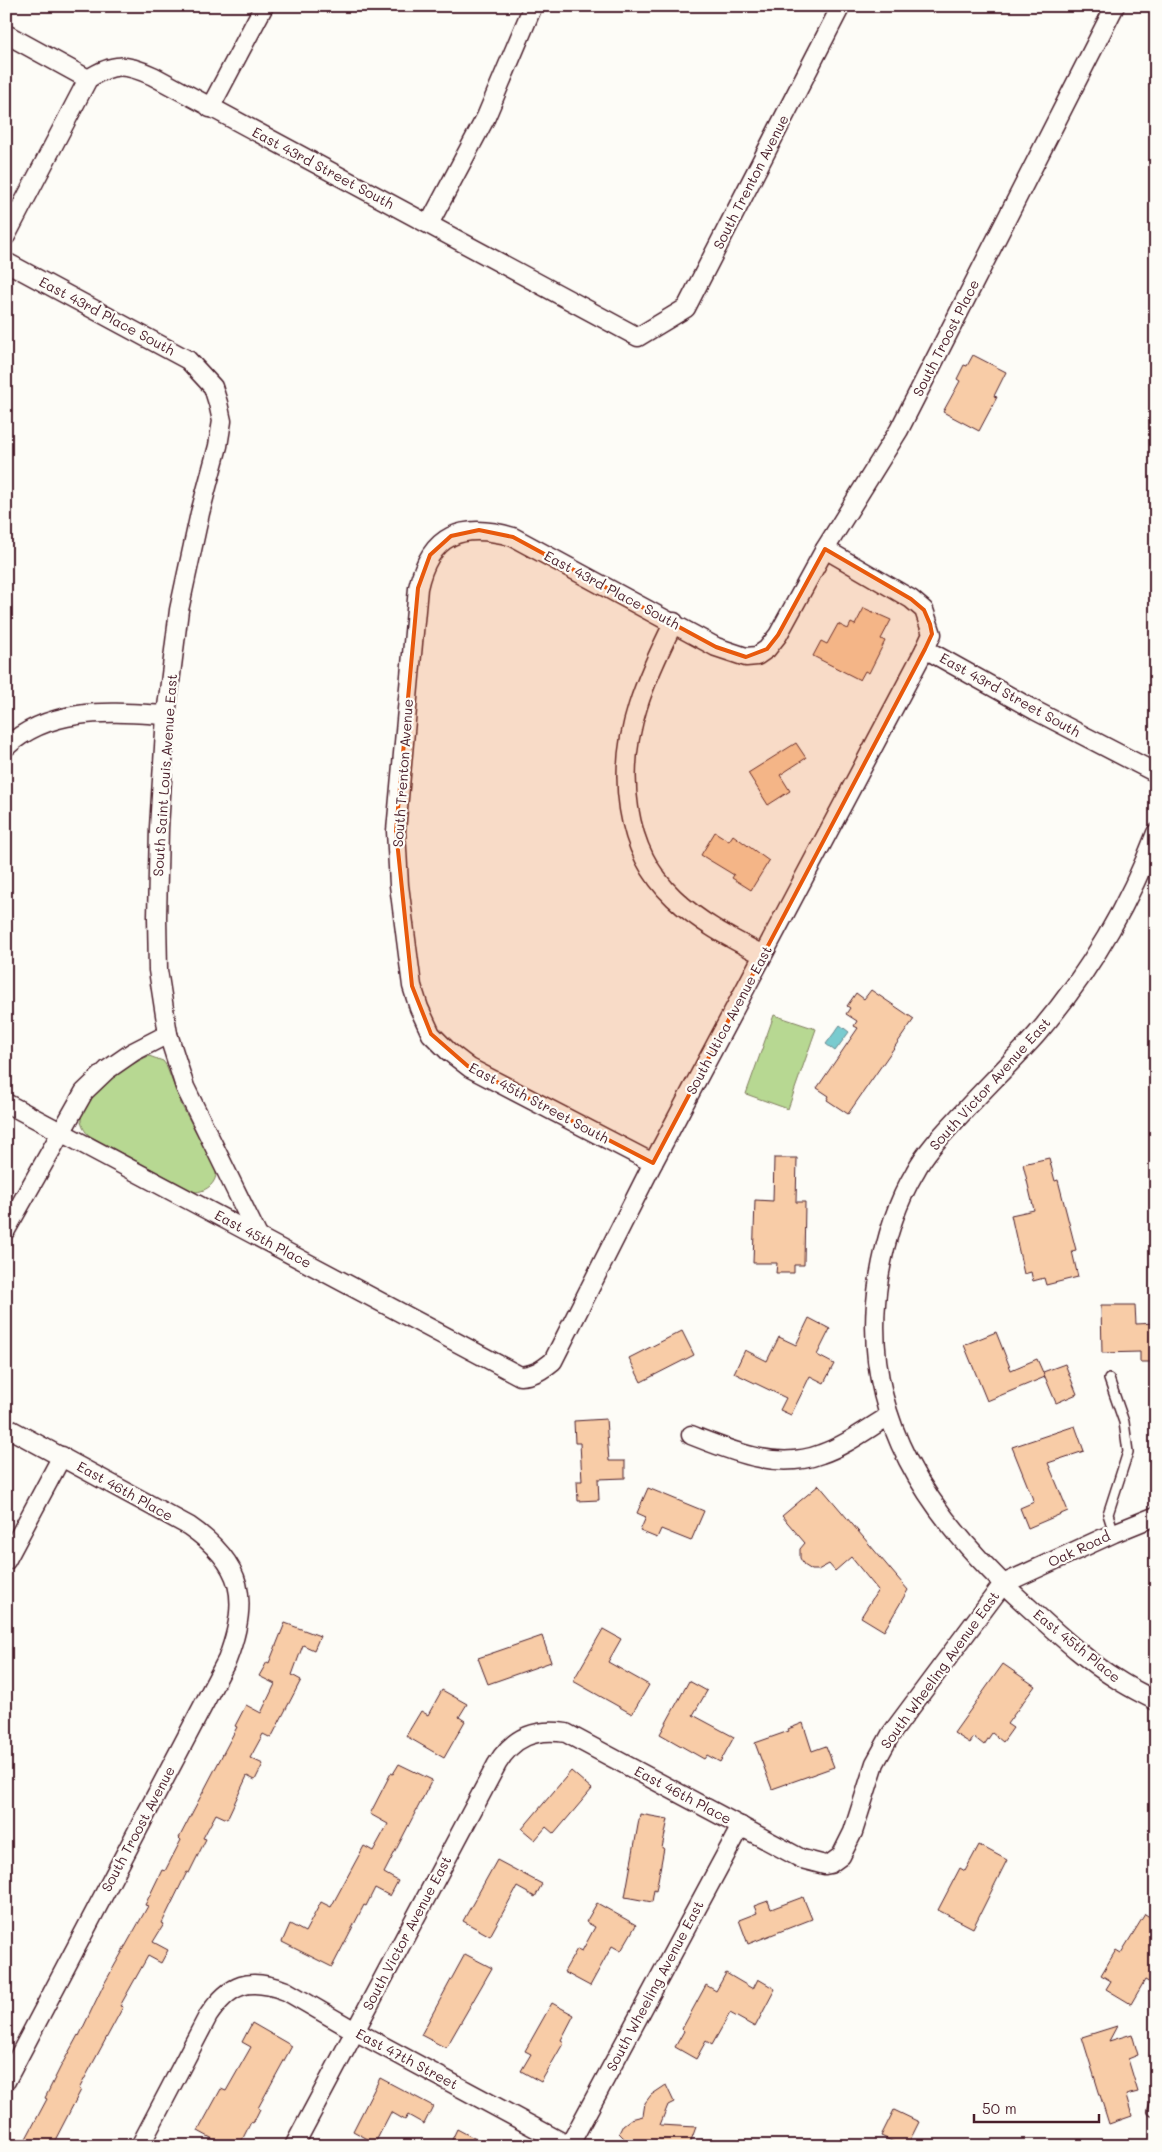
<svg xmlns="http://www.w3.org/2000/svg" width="1162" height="2152" viewBox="0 0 1162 2152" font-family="Mali,sans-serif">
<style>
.green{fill:#b7d892;stroke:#807c5e}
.water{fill:#79cbcf;stroke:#66868d}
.building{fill:#f8cca7;stroke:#4a1f2b}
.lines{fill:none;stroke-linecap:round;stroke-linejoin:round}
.service-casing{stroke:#4a1f2b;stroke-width:12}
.minor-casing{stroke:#4a1f2b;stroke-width:21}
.service{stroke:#fdfcf7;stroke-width:9}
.minor{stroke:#fdfcf7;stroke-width:18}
.marked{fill:#e8590c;fill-opacity:0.2;stroke:#e8590c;stroke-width:4;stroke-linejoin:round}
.labels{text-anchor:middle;stroke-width:4.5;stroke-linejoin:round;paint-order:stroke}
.street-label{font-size:14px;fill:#4a1f2b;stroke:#fdfcf7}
</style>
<rect width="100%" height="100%" fill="#fdfcf7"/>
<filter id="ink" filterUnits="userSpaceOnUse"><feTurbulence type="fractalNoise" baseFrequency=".02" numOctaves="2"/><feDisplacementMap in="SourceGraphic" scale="10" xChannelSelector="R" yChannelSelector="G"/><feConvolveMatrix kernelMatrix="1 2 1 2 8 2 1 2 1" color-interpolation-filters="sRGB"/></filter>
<g filter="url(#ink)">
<g class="green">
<path d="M774,1015L816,1029L788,1109L746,1094Z"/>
<path d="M149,1056L163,1061L166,1065L182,1106L216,1169C218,1182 207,1192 194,1192L90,1136C85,1132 81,1126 81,1119C80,1096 129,1064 149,1056Z"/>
</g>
<path class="water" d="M840,1025L849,1032L835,1051L826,1044Z"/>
<g class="building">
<path d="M973,355L1006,372L994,396L997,397L979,431L943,412L960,381L957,379L964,365L967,366Z"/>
<path d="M864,608L891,620L881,639L885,641L869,673L865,671L860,680L813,656L821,641L827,644L838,624L848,629L851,623L855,625Z"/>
<path d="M796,743L806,758L780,775L790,791L768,805L748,773Z"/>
<path d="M715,832L729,841L733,835L769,861L751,890L732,878L734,875L701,855Z"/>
<path d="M871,990L914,1019L848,1114L827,1100L829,1096L817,1088L858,1028L854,1026L857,1021L846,1014L850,1008L847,1006L856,993L864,999Z"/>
<path d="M774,1158H797L796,1202H805L804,1265H794V1273H776L777,1263H753L755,1200L773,1201Z"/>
<path d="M1049,1158L1055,1181L1058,1180L1076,1250L1072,1251L1078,1277L1046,1285L1044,1278L1033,1281L1031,1272L1024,1274L1011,1215L1034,1210L1023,1164Z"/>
<path d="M1101,1305H1135L1136,1324L1156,1323V1362H1140V1352L1102,1353Z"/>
<path d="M809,1318L830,1329L817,1355L834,1364L824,1383L810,1376L791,1415L780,1410L786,1398L734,1373L745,1350L767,1361L779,1337L796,1345Z"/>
<path d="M682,1331L694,1355L641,1382L629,1358Z"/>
<path d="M996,1332L1011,1370L1037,1359L1045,1377L987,1401L964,1345Z"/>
<path d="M1065,1364L1077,1394L1056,1403L1043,1372Z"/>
<path d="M606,1419L609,1461H625V1478L598,1479L599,1500L578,1501L577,1481H582L580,1443H575L574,1421Z"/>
<path d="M1075,1426L1084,1451L1048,1463L1068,1511L1028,1528L1020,1508L1034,1502L1012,1447Z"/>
<path d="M819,1485L908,1590L884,1631L861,1617L878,1590L851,1557L835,1571L829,1564L818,1570H812L804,1565L800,1558V1549L805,1543L782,1516Z"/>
<path d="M648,1488L704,1511L691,1541L661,1529L657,1538L640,1531L646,1517L637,1513Z"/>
<path d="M285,1623L320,1636L314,1650L303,1645L292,1675L301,1680L271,1738L263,1734L250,1758L263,1764L255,1780L247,1776L227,1819L216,1814L203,1838L206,1839L189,1873L187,1872L162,1923L164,1924L153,1942L168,1950L161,1963L148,1956L120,2006L123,2007L79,2089L81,2090L52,2146H22L47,2099L45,2098L60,2068L78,2035L79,2036L103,1986L148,1906L145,1905L162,1870L165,1871L181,1840L179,1838L237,1727L235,1726L246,1705L261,1713L275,1684L259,1676L267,1662L269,1663Z"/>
<path d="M603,1629L621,1639L608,1662L649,1685L632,1714L573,1681Z"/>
<path d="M542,1636L551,1662L488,1684L478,1658Z"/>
<path d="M1003,1664L1035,1686L1007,1724L1013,1728L1003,1742L992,1733L984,1745L974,1737L970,1743L954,1733Z"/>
<path d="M689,1681L707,1691L693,1715L734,1737L720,1762L707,1755L704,1759L660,1734Z"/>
<path d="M442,1690L467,1704L459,1717L465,1721L444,1758L406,1736L421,1711L428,1715Z"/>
<path d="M803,1723L812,1751L826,1746L834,1767L772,1789L755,1743L789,1731L788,1729Z"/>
<path d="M399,1764L432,1780L384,1873L398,1881L390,1896L375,1888L366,1906L364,1905L332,1967L282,1942L290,1924L305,1932L321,1902L331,1907L364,1846L373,1851L388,1824L370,1814L391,1773L393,1774Z"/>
<path d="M571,1771L592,1789L554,1834L546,1827L535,1840L522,1829Z"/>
<path d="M640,1814L668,1819L662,1848H664L656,1891L654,1890L652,1902L625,1897Z"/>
<path d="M979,1845L1007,1860L973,1928L938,1910L960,1868L965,1871Z"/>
<path d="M497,1860L542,1884L535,1897L517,1887L490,1936L463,1921Z"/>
<path d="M803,1897L812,1919L748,1944L739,1920L757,1913L754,1906L768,1901L771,1909Z"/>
<path d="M597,1903L636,1925L621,1951L612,1946L590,1986L564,1972L577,1949L582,1951L595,1927L586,1922Z"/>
<path d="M1145,1914L1156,1921V1986L1145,1980L1131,2004L1106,1989L1111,1981L1101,1975L1116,1950L1121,1953Z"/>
<path d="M465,1954L492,1968L446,2048L421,2035Z"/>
<path d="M726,1973L753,1989L758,1979L775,1989L755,2027L730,2013L712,2045L706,2041L696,2059L675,2047L684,2031L682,2029L706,1985L716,1991Z"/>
<path d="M552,2003L574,2015L561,2040L564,2042L541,2082L521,2071L531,2054L525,2051Z"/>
<path d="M252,2023L292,2046L258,2108L260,2109L253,2123L251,2122L239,2146H226L198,2131L221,2089L226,2091L251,2047L242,2042Z"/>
<path d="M1117,2026L1109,2041L1132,2034L1138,2055L1128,2059L1138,2092L1126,2095L1132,2116L1109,2124L1082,2037Z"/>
<path d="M380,2078L433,2106L424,2124L408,2115L405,2120L391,2112L375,2143L353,2131Z"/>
<path d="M666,2085L674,2102L668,2105L660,2125L696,2127L689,2146H645L635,2145L625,2139L619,2133L623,2125L631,2119L643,2116L645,2103L651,2095Z"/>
<path d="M894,2110L919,2122L907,2146H902L881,2136Z"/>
<path d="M457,2129L489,2146H449Z"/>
</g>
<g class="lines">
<g class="service-casing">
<g id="service">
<path d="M1109,1379L1124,1422L1128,1452L1108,1514L1114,1533"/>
<path d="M1153,2111L1156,2101"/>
</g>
</g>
<g class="minor-casing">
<g id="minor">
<path d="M6,34L88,79"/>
<path d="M210,108L264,6"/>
<path d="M429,224L486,117L533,6"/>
<path d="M6,236L88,79C114,62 126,64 153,76L638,337L686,308L841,6"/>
<path d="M6,262L188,360L213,387L218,403L222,421L218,446L200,513L179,610L166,715L159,828L157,917L158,970L168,1034L185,1087L258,1236"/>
<path d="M825,549L911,599L924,610L932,634L925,649L1036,711L1156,773"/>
<path d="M674,622C660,650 647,677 638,706C617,771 623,850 674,898C700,923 732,939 763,955"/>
<path d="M6,747C51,706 110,712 166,715"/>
<path d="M1156,833C1128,907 1088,975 1036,1035C1010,1064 981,1092 955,1121C940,1137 925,1153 915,1172C896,1204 885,1241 879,1278C857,1416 929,1517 1026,1605C1055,1631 1085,1660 1118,1680C1130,1688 1143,1694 1156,1701"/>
<path d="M6,1103L520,1376C535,1375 542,1370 553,1361L653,1163L925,649"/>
<path d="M653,1163L470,1068L448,1051L431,1034L419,1008L412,986L399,885L396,831L418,588C430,534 462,522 513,537L716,647L746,657L757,656L767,649L778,635L825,549L899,430L1115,6"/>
<path d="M6,1230L84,1092L107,1070L133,1052L168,1034"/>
<path d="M6,1427L189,1526C244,1564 250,1600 227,1660L6,2081"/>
<path d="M691,1435C732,1451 777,1471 821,1454C845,1446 867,1429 889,1416"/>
<path d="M6,1561L62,1456"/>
<path d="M140,2146L208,2016C230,1983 249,1977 286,1991L355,2031L569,2146"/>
<path d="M294,2146L497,1764C513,1737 535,1728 566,1733L802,1859L825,1865L830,1864L841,1856L853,1832L875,1763L891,1734L1003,1584L1114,1533L1156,1516"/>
<path d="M569,2146L741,1826"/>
</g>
</g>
<use href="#service" class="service"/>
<use href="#minor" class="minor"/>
</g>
</g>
<path class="marked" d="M479,530L513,537L716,647L746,657L767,649L778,635L825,549L911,599L924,610L930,624L932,634L925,649L653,1163L470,1068L431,1034L412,986L396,831L418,588L430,555L451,536Z"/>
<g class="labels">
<g class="street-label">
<text transform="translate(323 168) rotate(28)" y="5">East 43rd Street South</text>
<text transform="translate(751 182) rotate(-63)" y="5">South Trenton Avenue</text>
<text transform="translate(107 316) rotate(28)" y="5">East 43rd Place South</text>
<text transform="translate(946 338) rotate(-63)" y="5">South Troost Place</text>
<text transform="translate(612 590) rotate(28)" y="5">East 43rd Place South</text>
<text transform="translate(1010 695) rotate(29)" y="5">East 43rd Street South</text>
<text transform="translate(403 773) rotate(-86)" y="5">South Trenton Avenue</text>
<text transform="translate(165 775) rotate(-86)" y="5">South Saint Louis Avenue East</text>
<text transform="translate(729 1020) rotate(-62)" y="5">South Utica Avenue East</text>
<text transform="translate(990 1084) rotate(-48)" y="5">South Victor Avenue East</text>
<text transform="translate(539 1103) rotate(28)" y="5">East 45th Street South</text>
<text transform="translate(263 1239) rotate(28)" y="5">East 45th Place</text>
<text transform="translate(125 1491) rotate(29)" y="5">East 46th Place</text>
<text transform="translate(1079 1549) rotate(-25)" y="5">Oak Road</text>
<text transform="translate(1077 1646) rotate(39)" y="5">East 45th Place</text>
<text transform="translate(940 1670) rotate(-54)" y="5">South Wheeling Avenue East</text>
<text transform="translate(683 1795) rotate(28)" y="5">East 46th Place</text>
<text transform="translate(138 1829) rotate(-62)" y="5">South Troost Avenue</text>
<text transform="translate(407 1933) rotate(-62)" y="5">South Victor Avenue East</text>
<text transform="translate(655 1986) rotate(-62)" y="5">South Wheeling Avenue East</text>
<text transform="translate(407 2059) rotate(28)" y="5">East 47th Street</text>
</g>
</g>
<rect width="1162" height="2152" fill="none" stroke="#fdfcf7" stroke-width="25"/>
<rect x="12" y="12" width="1137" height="2127" fill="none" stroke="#4a1f2b" stroke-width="2" filter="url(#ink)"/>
<path d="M974 2114v8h125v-8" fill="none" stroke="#4a1f2b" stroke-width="2.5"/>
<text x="982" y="2114" font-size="15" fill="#4a1f2b" stroke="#fdfcf7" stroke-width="4" paint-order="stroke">50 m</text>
</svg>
